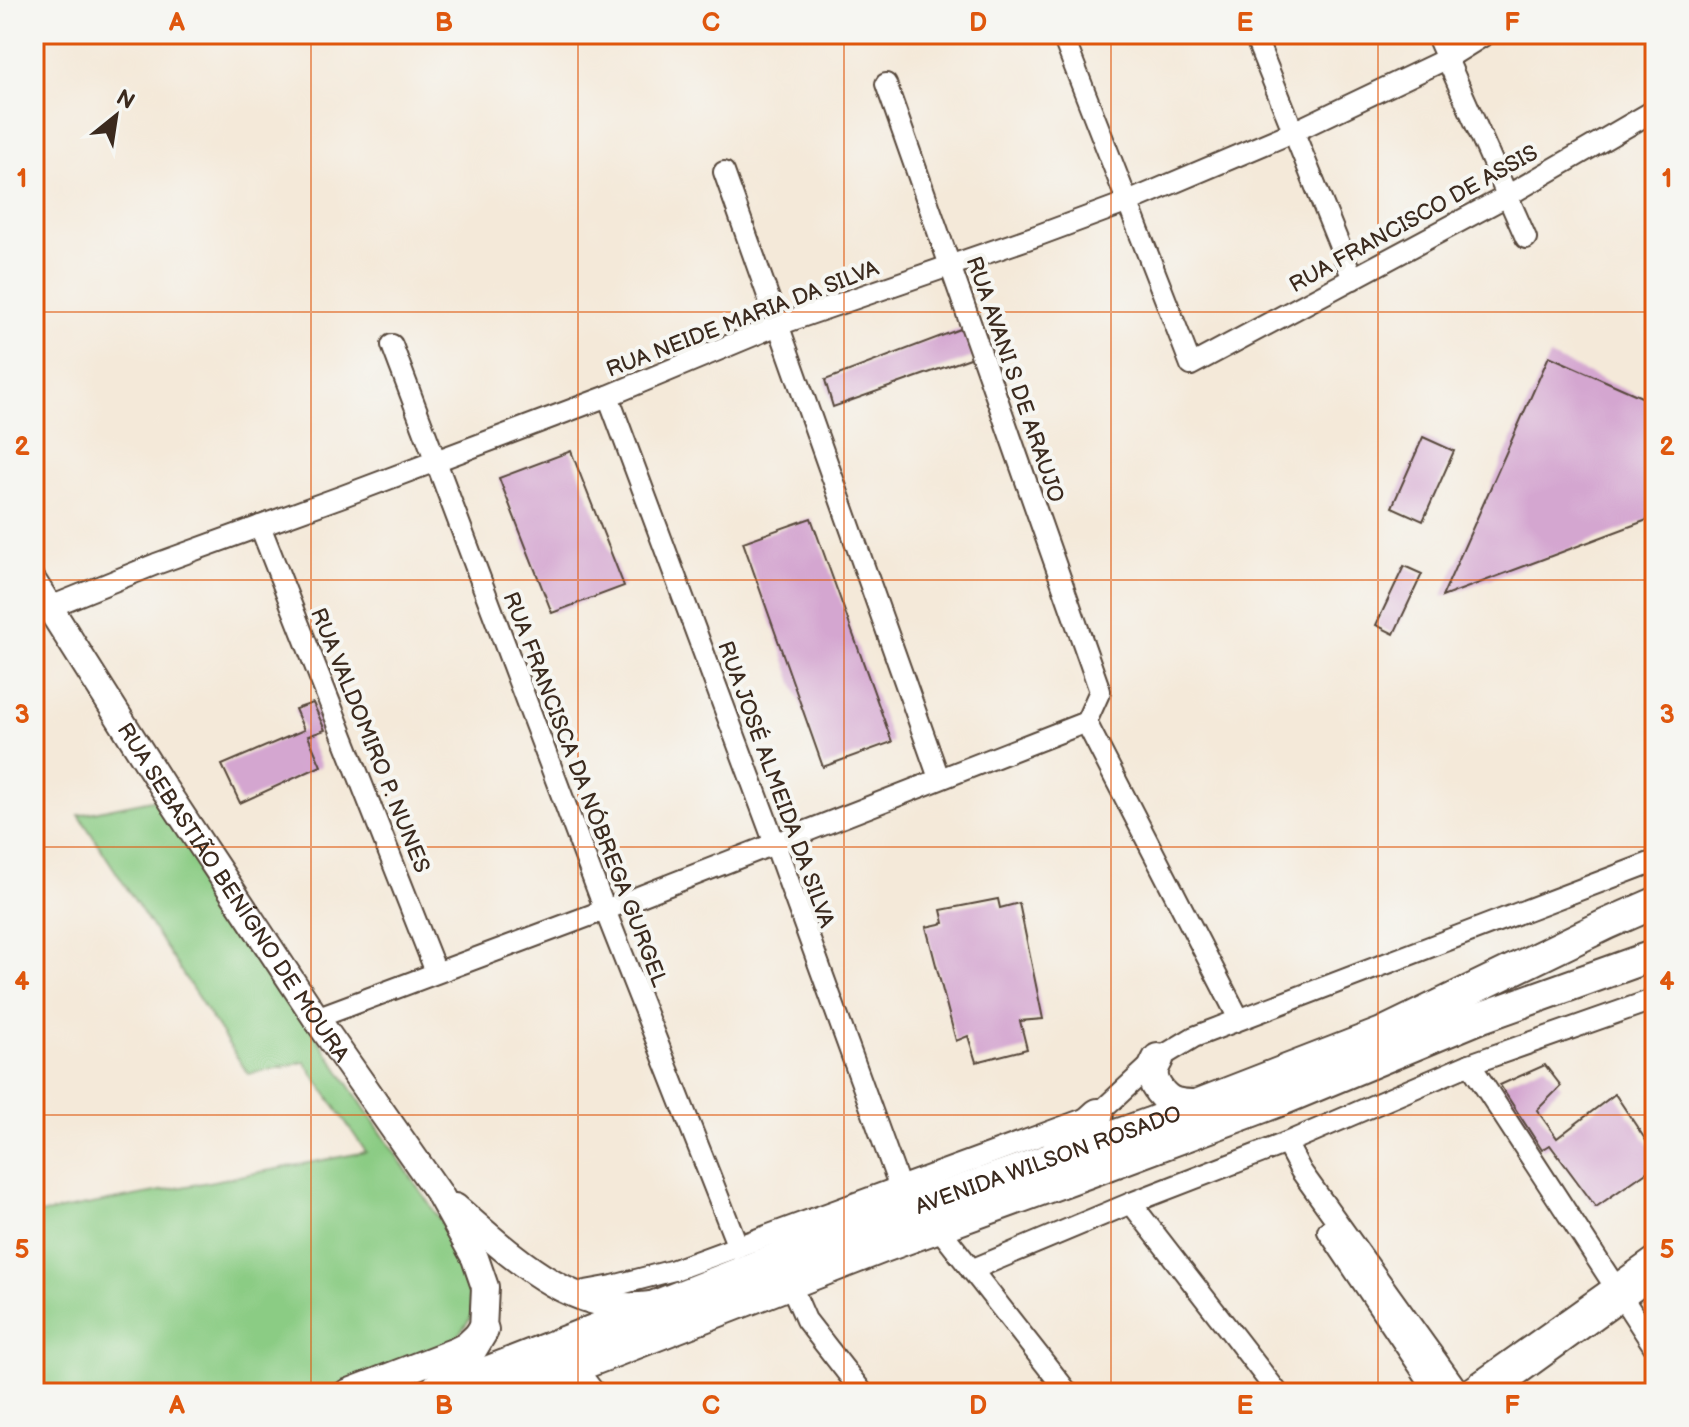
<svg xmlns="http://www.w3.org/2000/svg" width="1689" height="1427" viewBox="0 0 1689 1427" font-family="'Balsamiq Sans',sans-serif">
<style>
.green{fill:#8bcc84;stroke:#637b51;stroke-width:2}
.building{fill:#d4a6d0}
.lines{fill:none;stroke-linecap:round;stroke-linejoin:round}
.minor-casing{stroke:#57473a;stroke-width:24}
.major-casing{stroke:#57473a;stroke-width:30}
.highway-casing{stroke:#57473a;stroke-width:34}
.minor{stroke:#fff;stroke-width:20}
.major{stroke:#fff;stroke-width:26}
.highway{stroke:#fff;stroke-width:30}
.grid{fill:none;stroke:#df570d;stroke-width:2;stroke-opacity:0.55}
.labels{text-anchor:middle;stroke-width:8;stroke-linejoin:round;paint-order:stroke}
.street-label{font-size:22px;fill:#3b2a1e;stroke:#f6f6f2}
.neatline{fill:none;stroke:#df570d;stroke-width:3}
.grid-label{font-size:26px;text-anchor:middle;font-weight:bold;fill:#df570d}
</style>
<rect width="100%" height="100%" fill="#f6f6f2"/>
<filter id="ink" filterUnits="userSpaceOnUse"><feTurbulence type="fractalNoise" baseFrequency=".0125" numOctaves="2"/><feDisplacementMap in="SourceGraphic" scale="16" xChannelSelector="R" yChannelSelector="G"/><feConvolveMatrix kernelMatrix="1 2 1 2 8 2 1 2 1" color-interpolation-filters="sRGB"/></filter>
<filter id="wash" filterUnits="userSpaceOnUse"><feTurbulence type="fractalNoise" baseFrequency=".006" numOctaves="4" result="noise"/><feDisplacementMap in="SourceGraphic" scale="32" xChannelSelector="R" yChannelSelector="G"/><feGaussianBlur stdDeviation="1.8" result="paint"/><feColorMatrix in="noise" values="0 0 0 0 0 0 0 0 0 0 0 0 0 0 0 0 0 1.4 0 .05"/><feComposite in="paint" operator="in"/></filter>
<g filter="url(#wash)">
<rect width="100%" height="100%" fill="#f4e9d9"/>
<path class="green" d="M156,799L461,1251L469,1283L472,1316L456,1338L414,1357L319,1393H34V1215L366,1152L305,1062L248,1074L79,815Z"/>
<g id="blocks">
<g class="building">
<path d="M965,327L973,357L833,407L825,380Z"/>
<path d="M1549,356L1655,403V517L1442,597Z"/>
<path d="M1423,437L1454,451L1423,521L1392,507Z"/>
<path d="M571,451L624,586L552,613L499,478Z"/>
<path d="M811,518L892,742L823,767L743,542Z"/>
<path d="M1404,566L1422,574L1394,634L1376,625Z"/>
<path d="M313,703L325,730L308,736L321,766L240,803L222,765L304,730L295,709Z"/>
<path d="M998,899L1000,908L1019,903L1043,1019L1020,1021L1027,1049L976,1062L968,1036L956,1041L926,927L944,923L941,910Z"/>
<path d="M1545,1065L1561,1086L1537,1110L1557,1138L1615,1094L1655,1154V1166L1596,1207L1550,1145L1542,1150L1500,1085Z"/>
</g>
</g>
</g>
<g filter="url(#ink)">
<use href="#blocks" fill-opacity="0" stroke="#57473a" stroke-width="2"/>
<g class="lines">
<g class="minor-casing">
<g id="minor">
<path d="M1062,34L1191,365L1507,196L1655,110"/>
<path d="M1254,34L1353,279"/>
<path d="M1436,34L1526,238"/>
<path d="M886,84L1100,691L1086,722"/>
<path d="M724,172L939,778"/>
<path d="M392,345L605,910L738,1247"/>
<path d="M608,396L775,844L900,1188"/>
<path d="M260,526L436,972"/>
<path d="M50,607L156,564L343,496L608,396L778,325L1039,235L1128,202L1293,132L1446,59L1486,34"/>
<path d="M1086,722L1239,1019"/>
<path d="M316,1018L605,910L1086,722"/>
<path d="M1470,1064L1655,1348"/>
<path d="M1286,1143L1301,1171L1460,1393"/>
<path d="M1131,1203L1278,1393"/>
<path d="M938,1227L1068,1393"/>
<path d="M1328,1231L1437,1393"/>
<path d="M971,1270L1131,1203L1286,1143L1470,1064L1655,999"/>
<path d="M790,1283L806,1320L863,1393"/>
<path d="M574,1293L613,1286L674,1270L1098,1114L1156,1060L1194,1037L1655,861"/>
<path d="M574,1366L595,1393"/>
<path d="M1464,1393L1655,1257"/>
<path d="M1493,1393L1655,1276"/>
</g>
</g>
<g class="major-casing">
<g id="major">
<path id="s1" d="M34,583L163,787L316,1018L440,1195L475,1258L485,1287L483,1330L466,1346L456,1351L347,1393"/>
<path d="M455,1207C510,1254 571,1316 649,1305"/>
</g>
</g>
<g class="highway-casing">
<g id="highway">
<path d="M1158,1059C1157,1061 1153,1068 1153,1071C1151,1084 1164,1100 1176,1103C1182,1105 1190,1105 1197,1105"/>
<path d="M1058,1150L1098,1114"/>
<path d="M437,1388L468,1355L483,1330"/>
<path id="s2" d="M433,1393L828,1238L1150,1123L1382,1033L1607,924L1655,903"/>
<path d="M508,1393L884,1247L1087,1173L1282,1100L1482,1017L1655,955"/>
</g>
</g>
<use href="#minor" class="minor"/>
<use href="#major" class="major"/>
<use href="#highway" class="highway"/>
</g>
</g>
<path class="grid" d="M311,34V1393M578,34V1393M844,34V1393M1111,34V1393M1378,34V1393M34,312H1655M34,580H1655M34,847H1655M34,1115H1655"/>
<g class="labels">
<g class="street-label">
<text transform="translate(1413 218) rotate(-29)" y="8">RUA FRANCISCO DE ASSIS</text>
<text transform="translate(742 318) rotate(-21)" y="8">RUA NEIDE MARIA DA SILVA</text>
<text transform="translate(1016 379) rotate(71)" y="8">RUA AVANI S DE ARAUJO</text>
<text transform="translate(371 740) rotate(68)" y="8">RUA VALDOMIRO P. NUNES</text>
<text transform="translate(777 784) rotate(70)" y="8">RUA JOSÉ ALMEIDA DA SILVA</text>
<text transform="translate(586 789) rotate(69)" y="8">RUA FRANCISCA DA NÓBREGA GURGEL</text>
<text dy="8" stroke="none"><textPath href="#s1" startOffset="368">RUA SEBASTIÃO BENÍGNO DE MOURA</textPath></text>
<text dy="8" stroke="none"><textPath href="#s2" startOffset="658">AVENIDA WILSON ROSADO</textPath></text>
</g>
</g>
<rect width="1689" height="1427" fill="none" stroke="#f6f6f2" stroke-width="88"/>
<g transform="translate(116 116) rotate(30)" stroke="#f6f6f2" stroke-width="6" paint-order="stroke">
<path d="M0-6L14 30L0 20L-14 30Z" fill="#3b2a1e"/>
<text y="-12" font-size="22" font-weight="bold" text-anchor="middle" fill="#3b2a1e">N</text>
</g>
<rect x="44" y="44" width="1601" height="1339" class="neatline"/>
<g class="grid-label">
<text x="177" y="31">A</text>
<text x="444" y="31">B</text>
<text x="711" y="31">C</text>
<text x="978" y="31">D</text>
<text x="1245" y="31">E</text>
<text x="1512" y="31">F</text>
<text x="22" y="187">1</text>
<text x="1667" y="187">1</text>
<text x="22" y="455">2</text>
<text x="1667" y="455">2</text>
<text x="22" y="723">3</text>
<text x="1667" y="723">3</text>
<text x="22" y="990">4</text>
<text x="1667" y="990">4</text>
<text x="22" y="1258">5</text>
<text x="1667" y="1258">5</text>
<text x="177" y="1414">A</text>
<text x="444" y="1414">B</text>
<text x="711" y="1414">C</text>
<text x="978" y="1414">D</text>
<text x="1245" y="1414">E</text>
<text x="1512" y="1414">F</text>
</g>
</svg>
